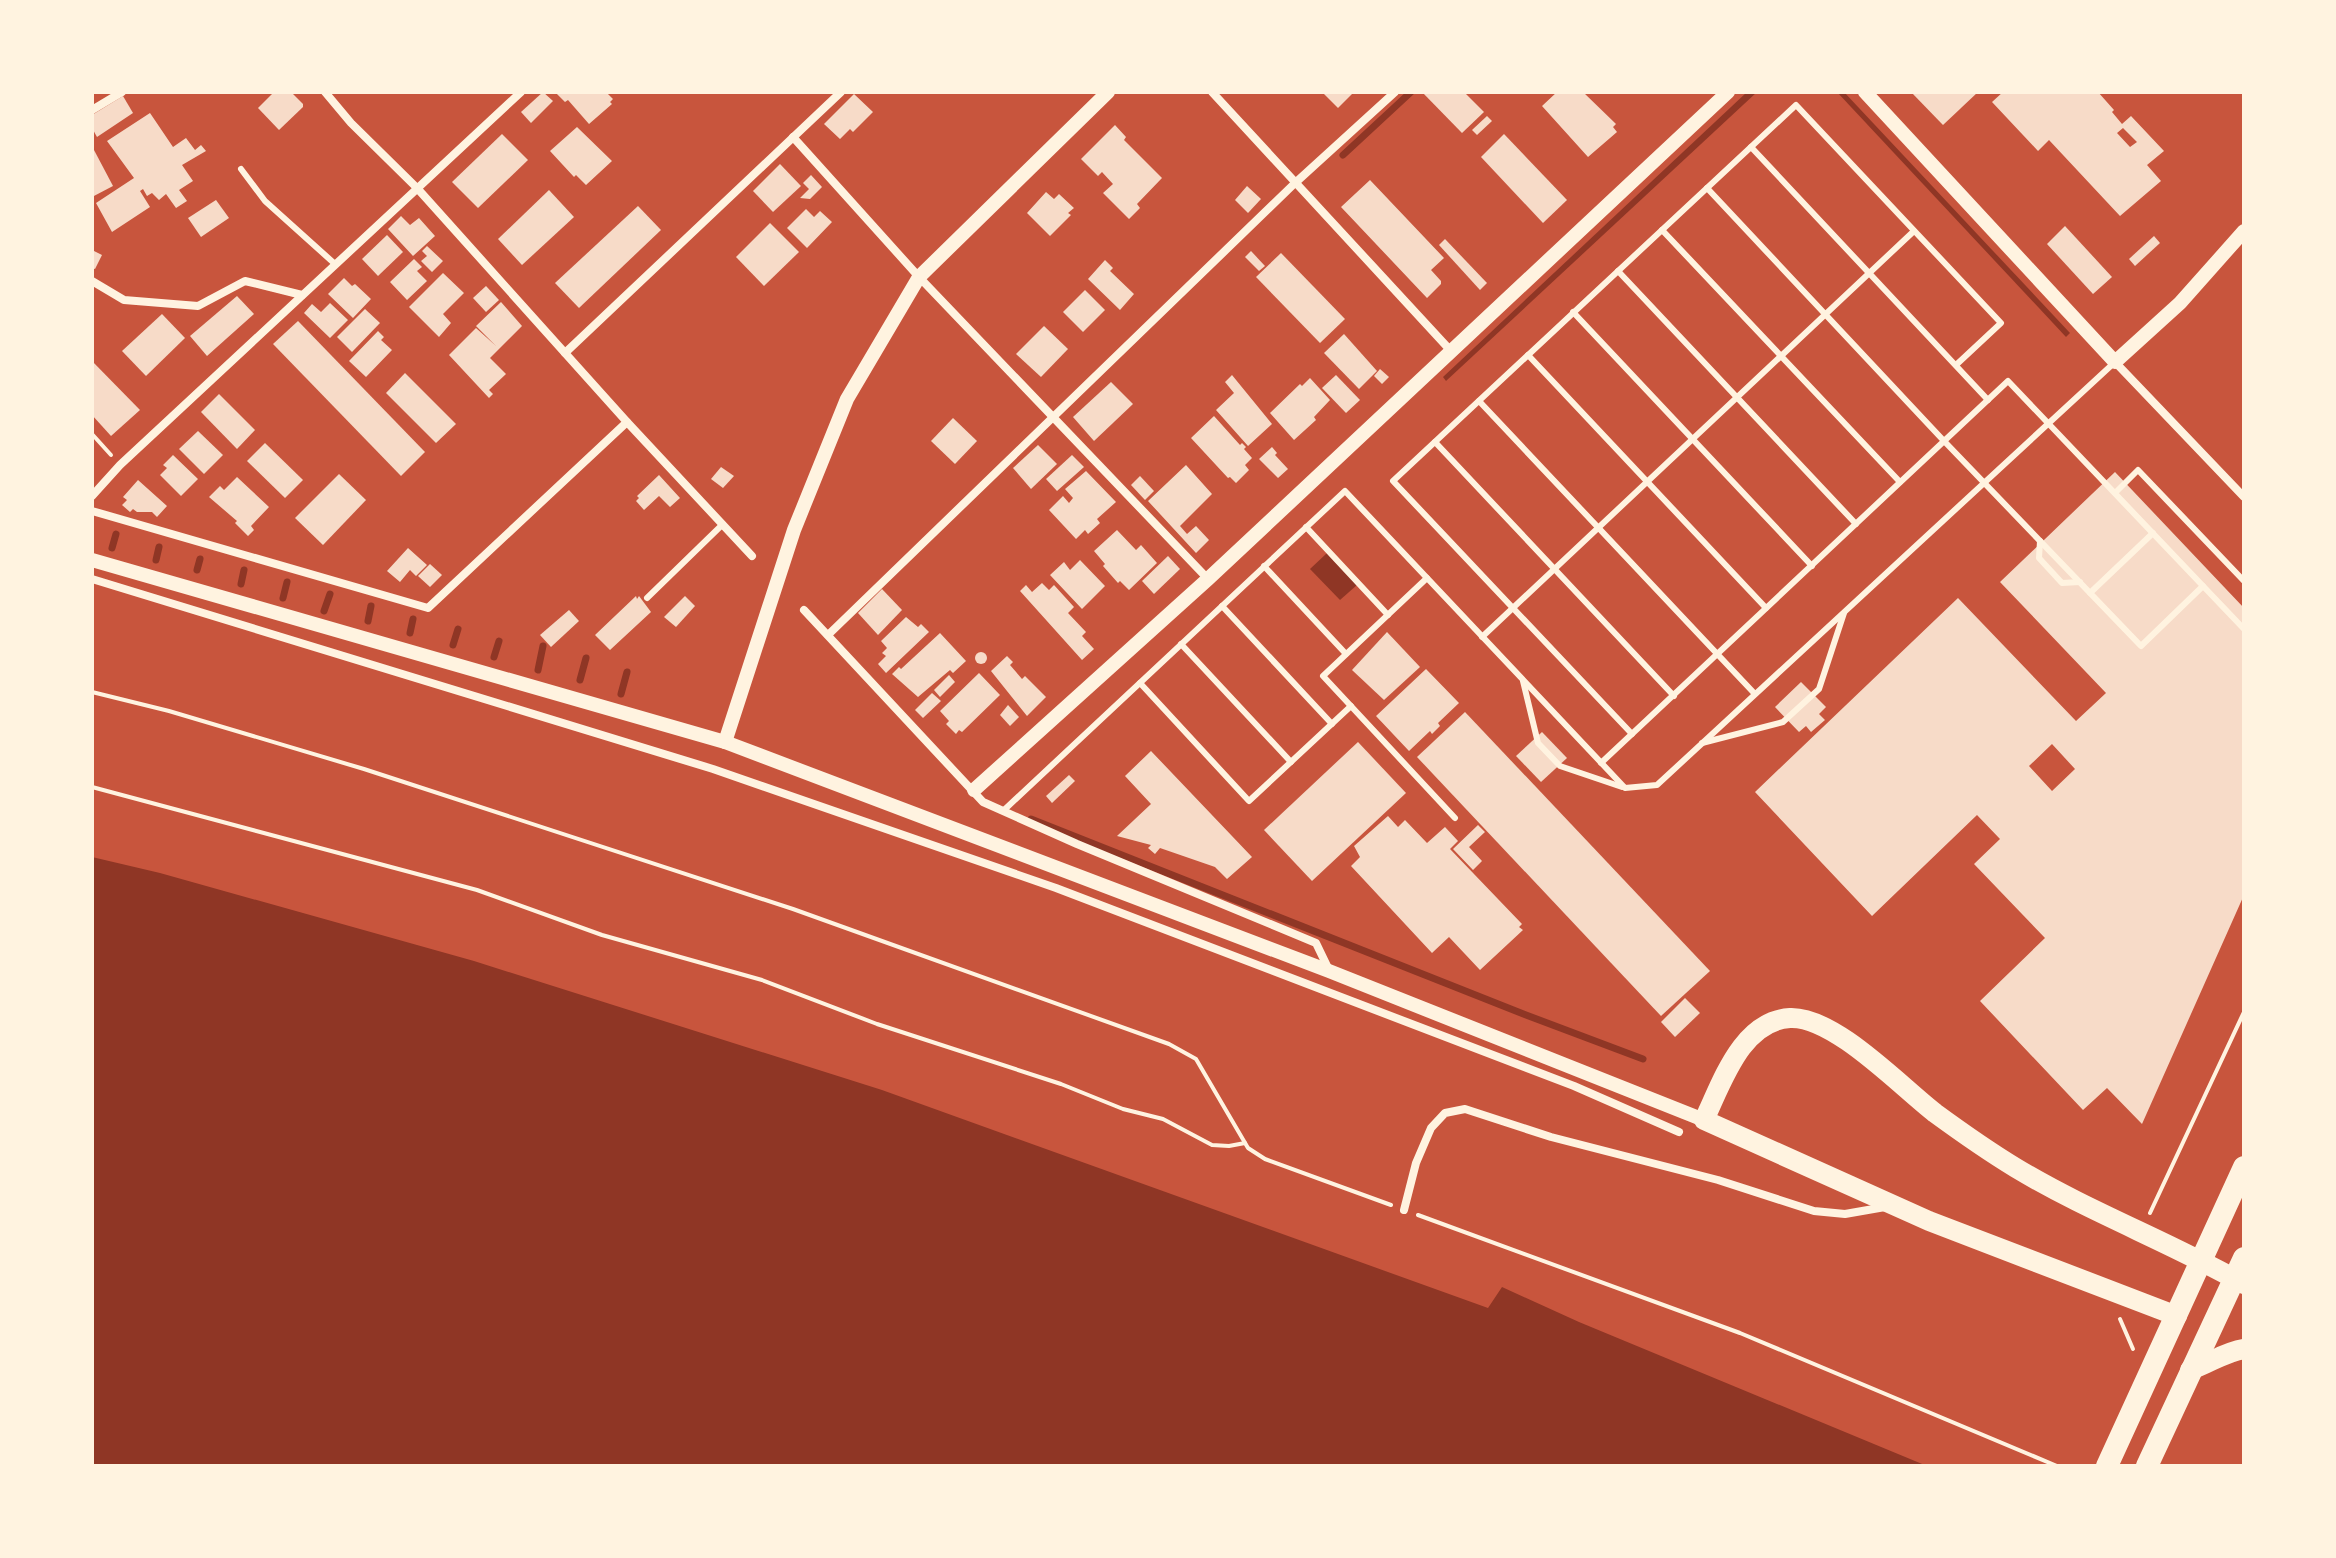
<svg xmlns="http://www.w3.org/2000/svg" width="2336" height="1558" viewBox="0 0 2336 1558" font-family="'Varela Round',sans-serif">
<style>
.water{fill:#8f3625}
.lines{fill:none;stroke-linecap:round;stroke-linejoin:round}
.stream{stroke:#8f3625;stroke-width:7}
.building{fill:#f7dbc8;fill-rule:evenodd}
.path{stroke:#fff3e0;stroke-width:4}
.service{stroke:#fff3e0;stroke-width:6}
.minor{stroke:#fff3e0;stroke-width:8}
.tertiary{stroke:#fff3e0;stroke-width:14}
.primary{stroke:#fff3e0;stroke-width:20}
.trunk{stroke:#fff3e0;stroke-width:22}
</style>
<rect width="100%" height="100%" fill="#c8553d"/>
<g class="water">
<path d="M1747,92H1757L1446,381L1443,377Z"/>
<path d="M1837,92H1844L2070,333L2066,337Z"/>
<path d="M1327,553L1357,585L1340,600L1310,569Z"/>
<path d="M92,857L160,873L474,961L882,1090L1488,1308L1502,1287L1579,1322L1927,1466H92Z"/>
</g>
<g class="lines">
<g class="stream">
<path d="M1343,155L1411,92"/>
<path d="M112,548L116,534"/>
<path d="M156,560L159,547"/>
<path d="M197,570L200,559"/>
<path d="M241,584L244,570"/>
<path d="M283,598L287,582"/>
<path d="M324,611L330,594"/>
<path d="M368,621L371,606"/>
<path d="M410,633L413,619"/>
<path d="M453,645L458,629"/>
<path d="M494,657L499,641"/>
<path d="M538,670L543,646"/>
<path d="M580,680L586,658"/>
<path d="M621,694L627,672"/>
<path d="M1031,819L1526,1015L1643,1059"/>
</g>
</g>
<g class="building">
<path d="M274,92H291L303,104V107L279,130L258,108Z"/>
<path d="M543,92L553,101L531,123L521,112Z"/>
<path d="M555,92H606L613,99L610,102L612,104L589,124L568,100L565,102Z"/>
<path d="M1322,92H1354L1338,108Z"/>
<path d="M1422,92H1464L1484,112L1462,133Z"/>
<path d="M1557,92H1583L1616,124L1613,127L1617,132L1588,157L1542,106Z"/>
<path d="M1911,92H1978L1943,125Z"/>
<path d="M2003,92H2098L2114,110L2112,112L2122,124L2131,116L2164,151L2147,165L2161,181L2120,216L2049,140L2038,151L1992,102ZM2123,128L2137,142L2130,147L2117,133Z"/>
<path d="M854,94L873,112L853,132L850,129L840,139L824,124Z"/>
<path d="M123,96L133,113L97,137L92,128V115Z"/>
<path d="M150,113L173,147L186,138L195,150L201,145L206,151L182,165L193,181L179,190L187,201L176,208L166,194L159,200L152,193L147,196L143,189L140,191L150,207L112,232L96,203L134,178L107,141Z"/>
<path d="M1487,116L1492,121L1477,135L1472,130Z"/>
<path d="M1115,125L1126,137L1124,140L1162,178L1137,204L1140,208L1129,219L1103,193L1113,184L1102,172L1098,176L1081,159Z"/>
<path d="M577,127L612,161L586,185L576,175L574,177L550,151Z"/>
<path d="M502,134L528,160L478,208L452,182Z"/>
<path d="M1504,134L1567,200L1543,223L1481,157Z"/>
<path d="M94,150L113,186L92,197V151Z"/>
<path d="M780,164L801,186L773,212L753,191Z"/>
<path d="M811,175L822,187L810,199L800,198L809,189L803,183Z"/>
<path d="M1370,180L1444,258L1431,270L1441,281V284L1427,298L1341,207Z"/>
<path d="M1247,186L1261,199L1248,213L1235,200Z"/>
<path d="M549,190L574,217L522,265L498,239Z"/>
<path d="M1046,192L1054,199L1059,194L1074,208L1068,213L1071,215L1050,236L1027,213Z"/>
<path d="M216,200L229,218L201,237L188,218Z"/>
<path d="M638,206L661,230L579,308L555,283Z"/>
<path d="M806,209L814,217L820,211L832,222L807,248L787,228Z"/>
<path d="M401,216L410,225L419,218L435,236L413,256L388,229Z"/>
<path d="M770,223L799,252L764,286L736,257Z"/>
<path d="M2065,226L2112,277L2093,294L2047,244Z"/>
<path d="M387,235L403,252L378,276L362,259Z"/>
<path d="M2154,236L2160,243L2135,266L2129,259Z"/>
<path d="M1445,239L1487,283L1480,290L1439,245Z"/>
<path d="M427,246L443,261L432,272L421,261L427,256L422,251Z"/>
<path d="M92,250L102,255L95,269L92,268Z"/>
<path d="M1251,251L1265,266L1259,271L1245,257Z"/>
<path d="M1281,253L1345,319L1320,343L1256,277Z"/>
<path d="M414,259L422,267L417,271L427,281L407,300L390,282Z"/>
<path d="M1105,260L1113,268L1110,271L1134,294L1120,310L1088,279Z"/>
<path d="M443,273L464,293L443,314L451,323L439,337L409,307Z"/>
<path d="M344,278L352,286L355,284L371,299L353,318L328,294Z"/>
<path d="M486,286L499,300L486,312L473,298Z"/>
<path d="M1085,290L1105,310L1083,332L1063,312Z"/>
<path d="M237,296L254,314L207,356L190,336Z"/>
<path d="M501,302L522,326L490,358L506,374L489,390L493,394L489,398L449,355L476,328L496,346L476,326Z"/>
<path d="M330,303L348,320L330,338L304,313L312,304L321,312Z"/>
<path d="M365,309L380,323L352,352L337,337Z"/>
<path d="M162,314L185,338L146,376L122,351Z"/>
<path d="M298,321L425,452L401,476L273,344Z"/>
<path d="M1044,326L1068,349L1041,377L1016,354Z"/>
<path d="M378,331L384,337L381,340L392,350L366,377L349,361Z"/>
<path d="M1344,334L1377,371L1359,389L1324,353Z"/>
<path d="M92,361L140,410L111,436L92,415Z"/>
<path d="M1380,369L1389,377L1382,384L1374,376Z"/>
<path d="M405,373L456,424L436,443L386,393Z"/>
<path d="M1232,375L1272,424L1248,446L1216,410L1234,393L1225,382Z"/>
<path d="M1336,375L1360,400L1346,413L1322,388Z"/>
<path d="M1310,378L1330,400L1314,417L1316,420L1294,440L1270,413L1300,384L1302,386Z"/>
<path d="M1111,382L1133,404L1094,441L1073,417Z"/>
<path d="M219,394L255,430L237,449L201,412Z"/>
<path d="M1214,416L1240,445L1242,443L1246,447L1244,449L1252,458L1245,465L1249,470L1236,483L1230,477L1228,478L1191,438Z"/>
<path d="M953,418L977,441L955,464L931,441Z"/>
<path d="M198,431L223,455L204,474L179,449Z"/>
<path d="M265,443L303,480L285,498L247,461Z"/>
<path d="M1038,445L1057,464L1031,489L1013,468Z"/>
<path d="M1272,447L1277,453L1275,455L1288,469L1278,478L1259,459Z"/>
<path d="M173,455L198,479L181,496L160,475L167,468L163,465Z"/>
<path d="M1072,455L1084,467L1057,491L1046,479Z"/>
<path d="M1186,465L1212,494L1180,526L1187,534L1196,526L1209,540L1196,553L1148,501Z"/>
<path d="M721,467L734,476L723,488L711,479Z"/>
<path d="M1086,471L1116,502L1097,519L1100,523L1088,534L1085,530L1076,539L1049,510L1063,496L1069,503L1073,498L1065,489Z"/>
<path d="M2115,472L2244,608V895L2142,1124L2107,1088L2083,1110L1980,1001L2045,938L1974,864L2000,839L1977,815L1872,916L1755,792L1958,598L2076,721L2106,693L2000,582ZM2052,744L2075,769L2052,791L2029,766Z"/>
<path d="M339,474L366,500L323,545L295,518Z"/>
<path d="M659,475L680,498L670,507L659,496L644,510L636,501L639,498L637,496Z"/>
<path d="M1140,476L1154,491L1145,500L1131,485Z"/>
<path d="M237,477L269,507L251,526L254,530L248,536L235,523L237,521L209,497L220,486L224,490Z"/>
<path d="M138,480L167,506L157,517L152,512H137L133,509L130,512L122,505L127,500L123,497Z"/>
<path d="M1117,530L1136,550L1141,545L1157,563L1129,590L1120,581L1118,583L1103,566L1105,564L1094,551Z"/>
<path d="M408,548L427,565L416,576L410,570L400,582L387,571Z"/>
<path d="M1168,556L1180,569L1154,594L1142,581Z"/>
<path d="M1080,560L1105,586L1082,609L1050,575L1064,562L1070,570Z"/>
<path d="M430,564L442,575L430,587L418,576Z"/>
<path d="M1042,583L1049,590L1054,585L1074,607L1068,613L1086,632L1082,636L1094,649L1082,660L1020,591L1026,585L1032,592Z"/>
<path d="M882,589L902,610L878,635L858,613Z"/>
<path d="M636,596L637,599L639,596L651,612L610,650L595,635Z"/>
<path d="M685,596L695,606L676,627L664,617Z"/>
<path d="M569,610L579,621L551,647L540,635Z"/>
<path d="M906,617L918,627L921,624L929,632L886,673L878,664L886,656L882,653L887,648L881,641Z"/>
<path d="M1387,632L1420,667L1384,700L1352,670Z"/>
<path d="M940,633L966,661L953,673L950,670L918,697L892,674L899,667L901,669Z"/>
<circle cx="981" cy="658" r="6"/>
<path d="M1007,656L1013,662L1010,665L1022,679L1025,676L1046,697L1027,716L991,671Z"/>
<path d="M1426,669L1459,703L1438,723L1440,726L1432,734L1430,731L1409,751L1376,716Z"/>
<path d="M979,673L1000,695L962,732L959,730L956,734L946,724L949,721L940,711Z"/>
<path d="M949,675L955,682L940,697L934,690Z"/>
<path d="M1801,682L1826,707L1819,714L1825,720L1811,732L1806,726L1799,732L1775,707Z"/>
<path d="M932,693L941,701L923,718L915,710Z"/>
<path d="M1008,705L1019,717L1010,726L1000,715Z"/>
<path d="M1465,712L1710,971L1661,1016L1417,757Z"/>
<path d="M1542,732L1567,758L1541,782L1516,756Z"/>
<path d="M1358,742L1406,793L1312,881L1264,830Z"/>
<path d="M1151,751L1252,857L1227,879L1215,867L1160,848L1155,854L1148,848L1151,845L1117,836L1151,804L1125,776Z"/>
<path d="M1069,775L1075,781L1052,803L1046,796Z"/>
<path d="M1388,816L1398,827L1405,820L1427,843L1445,827L1458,841L1450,849L1522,924L1519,927L1523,930L1480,970L1449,937L1432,953L1351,866L1360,857L1354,846Z"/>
<path d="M1478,825L1485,832L1469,847L1482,861L1473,870L1453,849Z"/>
<path d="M1685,998L1700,1013L1675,1037L1661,1022Z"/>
</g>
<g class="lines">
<g class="path">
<path d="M92,434L111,455"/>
<path d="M92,692L169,711L364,769L793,909L1169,1044L1196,1059L1248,1148L1265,1159L1391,1205"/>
<path d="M92,787L477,890L602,935L762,980L877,1024L1061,1084L1123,1109L1163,1119L1212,1145L1229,1146L1245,1143"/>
<path d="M2150,1213L2244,1012"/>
<path d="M1418,1215L1740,1333L2057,1466"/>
<path d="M2120,1319L2133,1349"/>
</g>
<g class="service">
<path d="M1751,147L1988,400"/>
<path d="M241,169L265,201L335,264"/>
<path d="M1662,230L1900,482"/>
<path d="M1618,271L1856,524"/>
<path d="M1573,312L1812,566"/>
<path d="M1528,355L1766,608"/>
<path d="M1479,401L1754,693"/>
<path d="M1435,442L1674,696"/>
<path d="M2115,493L2138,470L2244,581"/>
<path d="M1306,527L1388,615"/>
<path d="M2040,541L2039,558L2062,583L2080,582"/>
<path d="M1264,566L1346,654"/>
<path d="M1427,578L1323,676L1455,818"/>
<path d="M2203,586L2244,629"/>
<path d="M2090,593L2153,533"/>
<path d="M647,598L723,524"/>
<path d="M1222,606L1332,724"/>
<path d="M1482,637L1914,231"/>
<path d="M1181,644L1291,762"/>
<path d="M1523,681L1538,743L1560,766L1622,787"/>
<path d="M1140,683L1249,801L1351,706"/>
<path d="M1632,734L1393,481L1796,105L2001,323L1956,365"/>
<path d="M1702,743L1783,722L1819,689L1844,613"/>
<path d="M1601,763L1926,458L2008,381L2203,586L2141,646L1944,441L1707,188"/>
<path d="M1003,811L1345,491L1625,788L1657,785L2115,362"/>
</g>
<g class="minor">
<path d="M325,92L351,123L417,188L627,422L752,556"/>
<path d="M1212,92L1451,351"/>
<path d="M92,110L122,92"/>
<path d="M793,137L919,277L1208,579"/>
<path d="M92,281L124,300L198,306L245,281L302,295"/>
<path d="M565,353L841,92"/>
<path d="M2115,362L2244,497"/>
<path d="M92,496L120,465L521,92"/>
<path d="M92,511L428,608L627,422"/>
<path d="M92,579L713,769L1056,888L1574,1086L1679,1132"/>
<path d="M804,610L983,802L1077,844L1316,943L1329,970"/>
<path d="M828,635L1294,184L1395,92"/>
<path d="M1404,1210L1416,1163L1431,1128L1445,1113L1465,1109L1551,1137L1718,1180L1814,1211L1845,1214L1885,1207"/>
</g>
<g class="tertiary">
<path d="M1865,92L2115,362L2180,303L2244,231"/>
<path d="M92,560L725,742L1329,971L1704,1120"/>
<path d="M725,742L794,530L847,399L919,277L1108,92"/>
<path d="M974,790L1208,579L1728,92"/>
</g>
<g class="primary">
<path d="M2177,1316L1929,1221L1704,1120C1722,1083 1741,1021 1790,1018C1834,1016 1900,1086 1935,1113C1961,1132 1988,1151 2016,1168C2089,1212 2170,1242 2244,1284"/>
<path d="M2190,1370C2209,1364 2224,1352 2244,1349"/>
</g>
<g class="trunk">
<path d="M2107,1466L2244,1167"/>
<path d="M2147,1466L2244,1258"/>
</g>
</g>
<rect width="2336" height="1558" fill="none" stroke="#fff3e0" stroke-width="188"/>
</svg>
